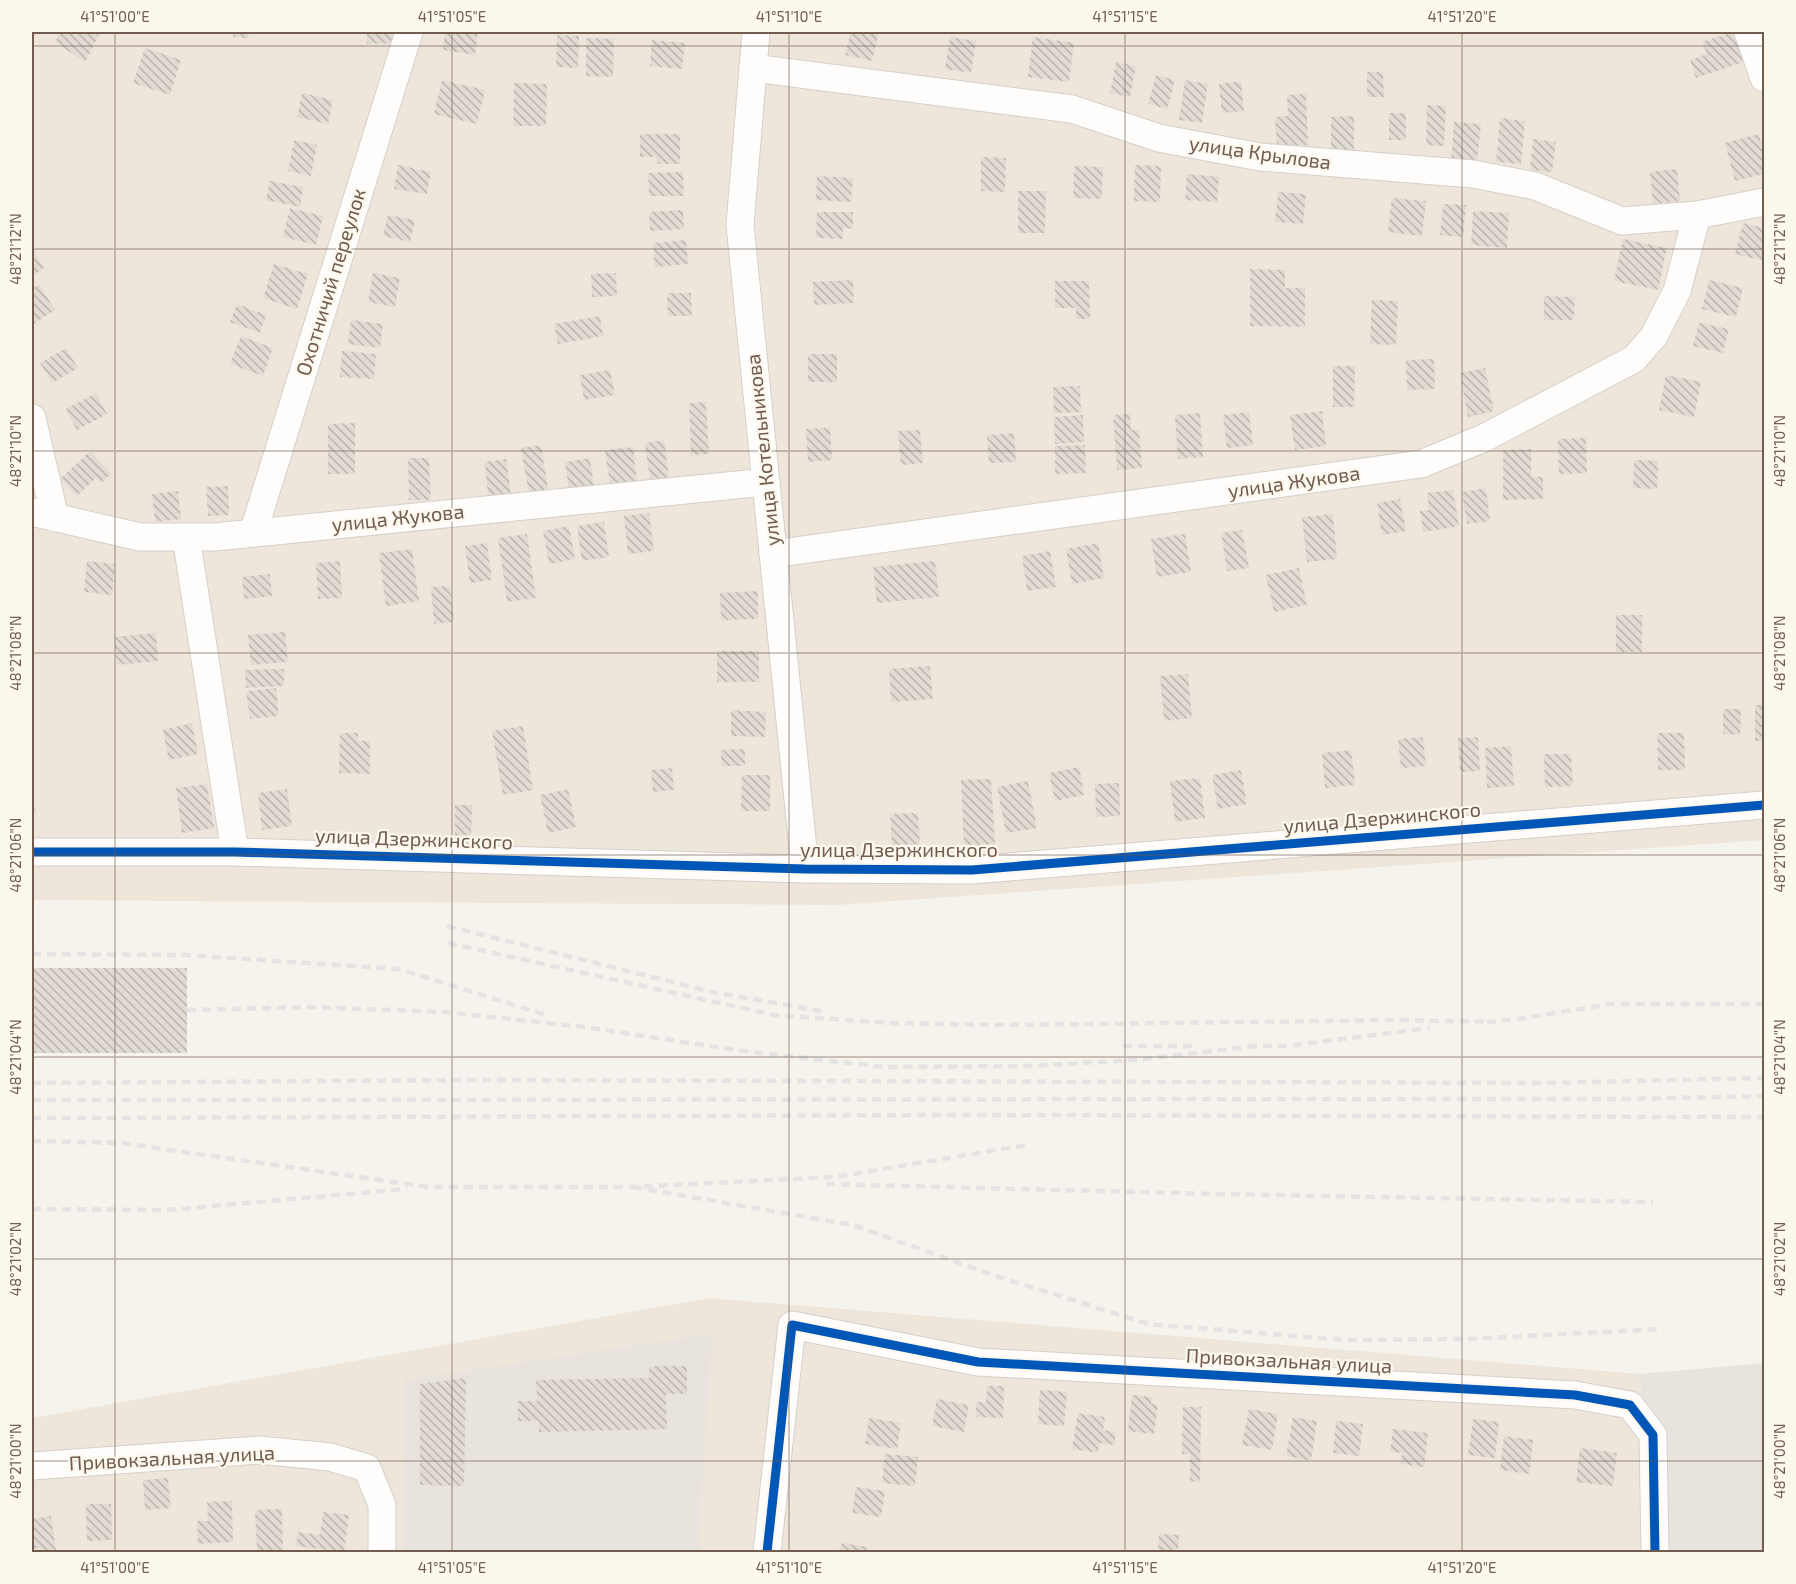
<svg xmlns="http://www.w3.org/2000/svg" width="1796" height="1584" viewBox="0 0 1796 1584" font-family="'Exo 2',sans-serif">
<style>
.residential{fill:#eee6da}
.industrial{fill:#e8e3dd}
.building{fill:url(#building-back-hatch)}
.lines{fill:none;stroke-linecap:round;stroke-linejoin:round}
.minor-casing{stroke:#d5d0ca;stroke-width:29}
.minor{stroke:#fefdfc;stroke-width:27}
.rail{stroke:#e5e3e4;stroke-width:4.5;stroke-dasharray:9 6;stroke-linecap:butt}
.cycleway-casing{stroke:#fdf8ee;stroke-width:13}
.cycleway{stroke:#0057b8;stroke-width:9}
.ticks{fill:none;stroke:#715c4f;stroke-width:1.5;stroke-opacity:0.45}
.labels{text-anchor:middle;stroke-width:4.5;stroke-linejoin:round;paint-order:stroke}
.street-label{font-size:20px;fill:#715c4f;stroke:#fdf8ee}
.neatline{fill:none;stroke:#715c4f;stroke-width:2}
.ticks-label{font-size:15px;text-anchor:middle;fill:#715c4f}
</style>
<defs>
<pattern id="building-back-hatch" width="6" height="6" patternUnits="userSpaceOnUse" patternTransform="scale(1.5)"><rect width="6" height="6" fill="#e2dbd4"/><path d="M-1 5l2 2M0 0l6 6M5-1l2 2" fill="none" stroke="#bcb5ae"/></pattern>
</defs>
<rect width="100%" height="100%" fill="#f6f3ec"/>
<g class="residential">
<path d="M32,32H1764V840L837,905L32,900Z"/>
<path d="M709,1298L1640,1374L1646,1552H32V1418Z"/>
</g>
<g class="industrial">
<path d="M712,1334L698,1552H404V1380Z"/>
<path d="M1764,1363V1552H1646L1640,1374Z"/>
</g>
<g class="building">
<path d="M61,32H92L99,35L85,62L55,42Z"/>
<path d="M233,32H249L248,38L233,37Z"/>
<path d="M367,32H400V43L367,44Z"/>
<path d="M445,32H478L475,55L443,50Z"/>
<path d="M851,32H879L872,61L845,55Z"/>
<path d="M1733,32L1744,62L1696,78L1690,60L1707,54L1702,42Z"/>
<path d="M557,35L579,36L578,68L556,67Z"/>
<path d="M950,37L976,41L971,73L945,69Z"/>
<path d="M1033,37L1074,43L1069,82L1028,77Z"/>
<path d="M586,38L614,39L613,77L586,76Z"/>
<path d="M652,40L685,43L682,69L650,66Z"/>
<path d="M145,48L181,60L170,95L133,83Z"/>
<path d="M1116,62L1136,66L1130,97L1110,93Z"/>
<path d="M1367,72H1383L1384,97H1367Z"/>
<path d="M1156,75L1175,80L1167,109L1148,104Z"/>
<path d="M442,80L485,90L477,124L434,114Z"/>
<path d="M1185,80L1208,84L1202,123L1179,120Z"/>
<path d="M1241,81L1244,111L1222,113L1219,84Z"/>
<path d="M514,83L547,84L546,126H513Z"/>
<path d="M302,93L333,100L328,124L297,117Z"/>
<path d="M1306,94L1308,145L1277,147L1275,117L1288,116L1287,95Z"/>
<path d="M1427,105L1446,106L1444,146L1426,145Z"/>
<rect x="1389" y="113" width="17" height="27"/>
<path d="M1354,116V150H1331V117Z"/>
<path d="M1500,118L1525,121L1521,164L1496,162Z"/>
<path d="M1454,122L1481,124L1477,163L1451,161Z"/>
<path d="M640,134H680V164H658L656,157H640Z"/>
<path d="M1759,134L1764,155V174L1735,181L1725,143Z"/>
<path d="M1533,139L1556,142L1552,172L1530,170Z"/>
<path d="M294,140L317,145L311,176L288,171Z"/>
<path d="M981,157L1006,158L1005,192L981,191Z"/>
<path d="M398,165L431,172L427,194L394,189Z"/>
<path d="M1135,165L1161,166L1160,202L1134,201Z"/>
<path d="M1074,166L1103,167L1102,199L1073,198Z"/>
<path d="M1677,169L1680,201L1653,204L1650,172Z"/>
<path d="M683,172L684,196H649L648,173Z"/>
<path d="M1187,174L1219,177L1217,202L1185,200Z"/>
<path d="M817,176L853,178L851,202L816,200Z"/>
<path d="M270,181L303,187L300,207L266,200Z"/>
<path d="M1018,191H1046L1045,233H1018Z"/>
<path d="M1278,192L1306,194L1303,224L1275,222Z"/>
<path d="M1392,198L1426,201L1422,236L1388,232Z"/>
<path d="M1443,204L1466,205L1463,237L1440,235Z"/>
<path d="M290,208L323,216L316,245L283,237Z"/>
<path d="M683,210L684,229L650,231L649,212Z"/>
<path d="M1473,211L1509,213L1507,248L1471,245Z"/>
<path d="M817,212H853V229L843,228V239L816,238Z"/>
<path d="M388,215L415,220L410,242L383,236Z"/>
<path d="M1743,223L1764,228V261L1735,254Z"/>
<path d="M1623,239L1667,248L1658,290L1614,281Z"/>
<path d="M686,240L688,264L655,267L653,243Z"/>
<path d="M34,251L44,268L32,276V252Z"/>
<path d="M274,264L308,274L297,309L263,298Z"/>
<path d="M1250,269L1285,270V288H1305V327L1250,326Z"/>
<path d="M373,273L400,278L395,307L368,302Z"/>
<path d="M616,273L617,296L592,297L591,274Z"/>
<path d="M853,280L854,303L814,305L813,282Z"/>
<path d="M1709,280L1743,288L1736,317L1702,309Z"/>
<path d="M1055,281H1089L1090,319H1076V308H1055Z"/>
<path d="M39,284L55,310L32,325V289Z"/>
<path d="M667,293H691L692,316H668Z"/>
<path d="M1544,296L1575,297L1574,320H1544Z"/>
<path d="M1372,300L1398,301L1396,345L1370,344Z"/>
<path d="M237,304L266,315L260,333L230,322Z"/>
<path d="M600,316L603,336L558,344L554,324Z"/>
<path d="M351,320L383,324L380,348L348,344Z"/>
<path d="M1699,323L1729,329L1723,353L1693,346Z"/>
<path d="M241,336L273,348L263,376L230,364Z"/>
<path d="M66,348L78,368L52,383L40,363Z"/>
<path d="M342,351L376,354L374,379L340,377Z"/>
<rect x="808" y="354" width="29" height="28"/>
<path d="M1434,359L1435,389L1407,390L1406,360Z"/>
<path d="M1333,366H1355L1354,407H1333Z"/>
<path d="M1485,368L1494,411L1468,417L1460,373Z"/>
<path d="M610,370L615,395L584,400L580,375Z"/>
<path d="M1666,375L1701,382L1694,417L1659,410Z"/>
<path d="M1080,386L1081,412L1054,413L1053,387Z"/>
<path d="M96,393L107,414L77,430L66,409Z"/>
<path d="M706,402L709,454L691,455L689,403Z"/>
<path d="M1322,411L1326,446L1295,450L1290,415Z"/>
<path d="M1249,412L1253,445L1227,448L1223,415Z"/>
<path d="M1200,413L1203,457L1178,459L1175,415Z"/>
<path d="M1130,414L1131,430H1139L1142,468L1117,470L1113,415Z"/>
<path d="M1083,415L1084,442L1055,444L1054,417Z"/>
<path d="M355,423V474H328V424Z"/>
<path d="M830,428L832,460L808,462L806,429Z"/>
<path d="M920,430L923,463L901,465L898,431Z"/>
<path d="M1014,433L1016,462L989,463L987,435Z"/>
<path d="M1586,438L1587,473L1559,474L1558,439Z"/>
<path d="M664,440L669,478L650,481L645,443Z"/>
<path d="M541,445L549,495L530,499L521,448Z"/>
<path d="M1085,445L1086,473L1055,474V446Z"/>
<path d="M633,447L637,482L610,485L605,450Z"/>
<path d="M1531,449V477H1543V499L1503,500V450Z"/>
<path d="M90,451L111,474L101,483L96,478L77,496L60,479Z"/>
<path d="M408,458H429L431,500H409Z"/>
<path d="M590,458L594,487L569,491L565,462Z"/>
<path d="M506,459L511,494L488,496L485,462Z"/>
<path d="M1634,460L1658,461L1657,489L1633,488Z"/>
<path d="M228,486L229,515L208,516L206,487Z"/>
<path d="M1486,488L1490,521L1467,524L1462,492Z"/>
<path d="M1453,490L1459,526L1423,532L1420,511L1429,510L1427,493Z"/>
<path d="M178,491L181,519L155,522L152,494Z"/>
<path d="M1400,499L1406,531L1382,535L1377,503Z"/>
<path d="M649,513L654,551L628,554L624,516Z"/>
<path d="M1333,514L1337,559L1307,562L1302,517Z"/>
<path d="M604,522L609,557L582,561L577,526Z"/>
<path d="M569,526L575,559L549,564L543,531Z"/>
<path d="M1242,530L1249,568L1227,571L1221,533Z"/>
<path d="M527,534L536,598L507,602L498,538Z"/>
<path d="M1185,534L1191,572L1157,577L1151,539Z"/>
<path d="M487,543L492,580L470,583L465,546Z"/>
<path d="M1098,543L1104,578L1072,584L1066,549Z"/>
<path d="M412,549L419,601L386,606L379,553Z"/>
<path d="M1050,551L1056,587L1027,591L1022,556Z"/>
<path d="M87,561L115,564L112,595L84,592Z"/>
<path d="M340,561L342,598L318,599L316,563Z"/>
<path d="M935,561L939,597L877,603L873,567Z"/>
<path d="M1299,568L1307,605L1274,612L1266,575Z"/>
<path d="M270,574L272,596L244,599L242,577Z"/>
<path d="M450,586L454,622L434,624L431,587Z"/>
<path d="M758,591V619L721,620L720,593Z"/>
<rect x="1616" y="615" width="26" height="37"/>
<path d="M285,632L288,662L251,665L248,635Z"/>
<path d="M156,633L158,661L117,665L114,637Z"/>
<rect x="717" y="651" width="42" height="31"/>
<path d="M930,666L933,699L891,702L889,669Z"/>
<path d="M284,669V686L246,688L245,670Z"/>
<path d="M1188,674L1192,718L1164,721L1160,676Z"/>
<path d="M276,688L279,716L250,719L246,691Z"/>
<rect x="1755" y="705" width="9" height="36"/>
<path d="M1723,709H1741L1740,735L1723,734Z"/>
<path d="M731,710L766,712L765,737L731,736Z"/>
<path d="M192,723L198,754L169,760L163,730Z"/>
<path d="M523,726L533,790L503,795L492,731Z"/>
<path d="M340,733H358V741H370V774L339,773Z"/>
<path d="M1657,733H1684L1685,770H1658Z"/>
<path d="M1423,737L1426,766L1401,768L1398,739Z"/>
<path d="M1478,737L1480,771L1460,772L1458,738Z"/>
<path d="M1511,746L1514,786L1487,788L1485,748Z"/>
<path d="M745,749V766H721V750Z"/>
<path d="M1351,750L1355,785L1325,788L1322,753Z"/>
<path d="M1544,754H1571L1573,786L1545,787Z"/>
<path d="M1079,767L1084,795L1055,801L1049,773Z"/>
<path d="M672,768L674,790L653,792L651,770Z"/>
<path d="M1241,770L1247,804L1218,809L1212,775Z"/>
<path d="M742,775H770V811H741Z"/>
<path d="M1200,778L1205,818L1175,822L1170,781Z"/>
<path d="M991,779L995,844L964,846L961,780Z"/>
<path d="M1028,781L1037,828L1006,833L997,787Z"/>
<path d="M1119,783L1120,816L1096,817L1095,784Z"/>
<path d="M207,784L214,828L182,833L176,788Z"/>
<path d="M287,789L292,826L262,830L258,793Z"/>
<path d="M568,789L576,827L548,833L540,795Z"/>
<path d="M32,798L36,814L32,816Z"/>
<path d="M455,805H472L471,847H455Z"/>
<path d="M918,813L920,844L892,846L890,814Z"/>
<rect x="32" y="968" width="155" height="85"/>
<path d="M649,1366H687V1394H666L667,1429L539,1432V1421H518V1401H537L536,1380L649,1378Z"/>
<path d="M466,1378L464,1486L420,1485V1384Z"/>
<path d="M987,1386H1004L1003,1418L976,1417V1402H986Z"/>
<path d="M1040,1390L1067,1392L1064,1426L1038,1424Z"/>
<path d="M1132,1395L1152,1397L1151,1404L1158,1405L1154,1434L1128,1431Z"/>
<path d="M937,1399L969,1405L964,1432L932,1426Z"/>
<path d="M1183,1407H1201L1200,1482L1190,1481V1454H1182Z"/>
<path d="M1249,1409L1278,1414L1272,1450L1242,1445Z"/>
<path d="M1078,1413L1105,1417L1103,1430L1116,1432L1114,1445L1099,1443L1098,1453L1072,1449Z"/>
<path d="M1293,1417L1317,1421L1311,1461L1286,1456Z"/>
<path d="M869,1418L901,1423L897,1449L865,1444Z"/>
<path d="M1473,1419L1499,1422L1495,1458L1468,1455Z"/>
<path d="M1336,1421L1363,1424L1359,1456L1333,1453Z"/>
<path d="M1393,1429L1428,1433L1424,1467L1401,1464L1402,1453L1390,1452Z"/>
<path d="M1504,1436L1533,1440L1529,1474L1500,1470Z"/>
<path d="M1580,1448L1617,1453L1613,1486L1576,1482Z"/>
<path d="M885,1454L918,1457L915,1486L882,1483Z"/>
<path d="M168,1478L171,1508L145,1510L143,1480Z"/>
<path d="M856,1487L885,1491L881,1517L852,1513Z"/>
<path d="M232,1501L233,1542L198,1544L197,1521H208L207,1502Z"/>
<path d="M86,1504H111L112,1540L87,1541Z"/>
<path d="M282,1509L283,1552H257L255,1510Z"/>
<path d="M323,1512L349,1515L344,1552L296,1546L298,1532L320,1535Z"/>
<path d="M51,1516L56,1550L40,1552L39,1548L32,1549V1519Z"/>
<path d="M1159,1534L1179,1535L1178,1552H1158Z"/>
<path d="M842,1543L868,1547L866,1552H839Z"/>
<path d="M93,1550L112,1551V1552H93Z"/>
</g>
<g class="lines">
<g class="minor-casing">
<g id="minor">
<path d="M756,32L740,225L805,869"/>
<path d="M1748,32L1764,78"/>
<path d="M753,68L1072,109L1159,138L1260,157L1473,174L1535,186L1622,221L1697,215L1764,202"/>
<path d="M32,418L55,518"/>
<path d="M32,512L140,537H215L766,482"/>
<path d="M253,533L409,32"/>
<path d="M186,537L235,852"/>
<path d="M773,554L1421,464L1484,438L1634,359L1654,336L1677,291L1697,215"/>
<path d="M32,852H235L805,869L972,870L1764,805"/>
<path d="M32,1466L259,1450L330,1457L367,1468L382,1505V1552"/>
<path d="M767,1552L792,1325L978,1362L1575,1395L1630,1405L1653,1435L1655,1552"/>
</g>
</g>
<use href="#minor" class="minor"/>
<g class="rail">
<path d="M447,926L712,992L821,1011"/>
<path d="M448,943L774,1015L890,1023L1006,1025L1398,1020L1495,1022"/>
<path d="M32,954L185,955L399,969L546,1015"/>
<path d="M187,1010L309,1007L444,1012L585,1027L743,1051L885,1067L1028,1066L1134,1060L1257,1046"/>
<path d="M1487,1022L1518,1019L1611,1004H1764"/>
<path d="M1123,1046H1194"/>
<path d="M1248,1046H1286L1430,1028"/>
<path d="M32,1083L466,1080L1547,1083L1764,1078"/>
<path d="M32,1100L1623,1099L1764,1096"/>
<path d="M32,1118L958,1115L1764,1117"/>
<path d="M32,1141L122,1143L428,1187H633L835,1177L1026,1145"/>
<path d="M826,1184L1215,1194L1653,1202"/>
<path d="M633,1187L853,1225L987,1273L1148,1324L1344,1340L1467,1339L1660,1329"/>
<path d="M32,1209L167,1210L407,1189"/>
</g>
<g class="cycleway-casing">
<g id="cycleway">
<path d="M32,852H235L805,869L972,870L1764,805"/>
<path d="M767,1552L792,1325L978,1362L1575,1395L1630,1405L1653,1435L1655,1552"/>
</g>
</g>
<use href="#cycleway" class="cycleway"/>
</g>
<path class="ticks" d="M115,32V1552M452,32V1552M789,32V1552M1125,32V1552M1462,32V1552M32,46H1764M32,249H1764M32,451H1764M32,653H1764M32,855H1764M32,1057H1764M32,1259H1764M32,1461H1764"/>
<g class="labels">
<g class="street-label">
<text transform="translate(1260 153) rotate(8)" y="7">улица Крылова</text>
<text transform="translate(331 282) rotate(-73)" y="7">Охотничий переулок</text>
<text transform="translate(763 450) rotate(-96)" y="7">улица Котельникова</text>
<text transform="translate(1294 482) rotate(-8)" y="7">улица Жукова</text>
<text transform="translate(398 518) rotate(-6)" y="7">улица Жукова</text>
<text transform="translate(1382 818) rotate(-5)" y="7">улица Дзержинского</text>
<text transform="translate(414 839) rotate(2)" y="7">улица Дзержинского</text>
<text x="899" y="857">улица Дзержинского</text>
<text transform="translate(1289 1361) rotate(3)" y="7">Привокзальная улица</text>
<text transform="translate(172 1458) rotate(-3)" y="7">Привокзальная улица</text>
</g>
</g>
<rect width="1796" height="1584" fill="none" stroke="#fdf8ee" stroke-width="66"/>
<rect x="33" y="33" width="1730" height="1518" class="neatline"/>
<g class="ticks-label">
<text x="115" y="22">41°51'00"E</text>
<text x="452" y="22">41°51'05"E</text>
<text x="789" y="22">41°51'10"E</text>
<text x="1125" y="22">41°51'15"E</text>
<text x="1462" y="22">41°51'20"E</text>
<text transform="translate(16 249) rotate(-90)" y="5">48°21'12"N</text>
<text transform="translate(1780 249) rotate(-90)" y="5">48°21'12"N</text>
<text transform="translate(16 451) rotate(-90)" y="5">48°21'10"N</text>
<text transform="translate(1780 451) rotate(-90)" y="5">48°21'10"N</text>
<text transform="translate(16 653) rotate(-90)" y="5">48°21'08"N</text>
<text transform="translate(1780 653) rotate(-90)" y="5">48°21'08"N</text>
<text transform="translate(16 855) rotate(-90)" y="5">48°21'06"N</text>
<text transform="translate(1780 855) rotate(-90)" y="5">48°21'06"N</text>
<text transform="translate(16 1057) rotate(-90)" y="5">48°21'04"N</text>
<text transform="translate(1780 1057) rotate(-90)" y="5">48°21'04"N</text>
<text transform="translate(16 1259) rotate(-90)" y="5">48°21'02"N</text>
<text transform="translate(1780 1259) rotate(-90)" y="5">48°21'02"N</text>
<text transform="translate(16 1461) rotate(-90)" y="5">48°21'00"N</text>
<text transform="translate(1780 1461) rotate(-90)" y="5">48°21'00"N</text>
<text x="115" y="1573">41°51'00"E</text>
<text x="452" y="1573">41°51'05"E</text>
<text x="789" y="1573">41°51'10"E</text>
<text x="1125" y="1573">41°51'15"E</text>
<text x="1462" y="1573">41°51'20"E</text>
</g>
</svg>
